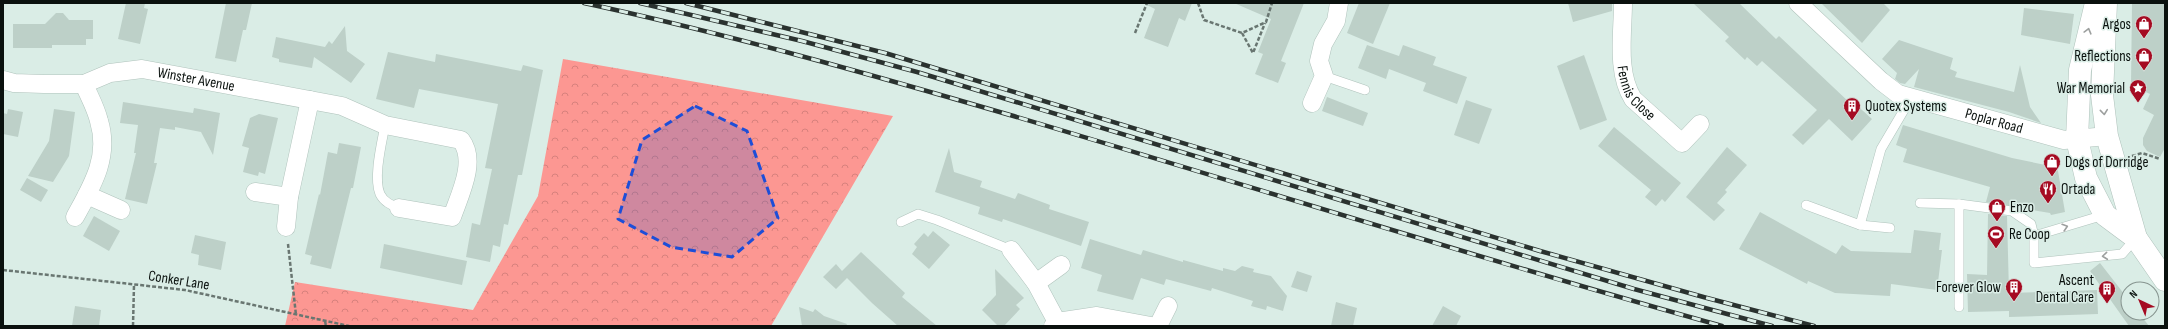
<svg xmlns="http://www.w3.org/2000/svg" width="2168" height="329" viewBox="0 0 2168 329" font-family="'Sofia Sans Condensed',sans-serif">
<style>
.forest{fill:url(#forest-crowns)}
.building{fill:#bdd0c8}
.lines{fill:none;stroke-linecap:round;stroke-linejoin:round}
.service-casing{stroke:#b0c3bc;stroke-width:10}
.minor-casing{stroke:#b0c3bc;stroke-width:19}
.secondary-casing{stroke:#b0c3bc;stroke-width:23}
.path{stroke:#697671;stroke-width:2.5;stroke-dasharray:4 2;stroke-linecap:butt}
.service{stroke:#fff;stroke-width:9}
.minor{stroke:#fff;stroke-width:18}
.secondary{stroke:#fff;stroke-width:22}
.rail-casing{stroke:#2a322f;stroke-width:4.5}
.rail{stroke:#daede6;stroke-width:3;stroke-dasharray:9;stroke-linecap:butt}
.oneway{stroke:#9da09f}
.marked{fill:#1d4ed8;fill-opacity:0.2;stroke:#1d4ed8;stroke-width:3;stroke-dasharray:8 5;stroke-linejoin:round}
.labels{text-anchor:middle;stroke-width:3;stroke-linejoin:round;paint-order:stroke}
.poi-label{font-size:15px;fill:#0a110e;stroke:#daede6;text-anchor:end}
.street-label{font-size:15px;fill:#0a110e;stroke:#daede6}
</style>
<defs>
<pattern id="forest-crowns" width="20" height="18" patternUnits="userSpaceOnUse"><rect width="20" height="18" fill="#fc9792"/><path d="M2 6a3 3 0 1 1 6 0M12 15a3 3 0 1 1 6 0" fill="none" stroke="#d7817d"/></pattern>
</defs>
<rect width="100%" height="100%" fill="#daede6"/>
<path class="forest" d="M563,59L893,116L771,326H285L295,282L473,310L538,196Z"/>
<g class="building">
<path d="M126,3H145L144,8L148,9L140,44L118,39Z"/>
<path d="M226,3H252L246,30H243L236,62L215,58Z"/>
<path d="M1143,3H1192L1185,21L1179,18L1168,47L1144,38L1155,9Z"/>
<path d="M1234,3H1304L1281,61L1286,63L1278,83L1255,74L1263,54L1258,52L1271,19Z"/>
<path d="M1359,3H1390L1373,44L1347,33Z"/>
<path d="M1568,3H1612V11L1573,22Z"/>
<path d="M1693,3H1739L1776,39L1779,36L1850,103L1852,101L1872,119L1852,141L1829,119L1803,145L1792,135L1817,110L1762,61L1757,66L1747,57L1745,60L1725,41L1729,37Z"/>
<path d="M1821,3H1883L1890,10L1862,43Z"/>
<path d="M2132,3H2165V148L2160,157L2147,151L2143,145V138L2154,115L2143,109L2150,94L2131,85Z"/>
<path d="M2024,8L2074,14L2070,44L2021,35Z"/>
<path d="M56,13H63L69,20H93V39H86V45H52V48H13V24H45Z"/>
<path d="M345,26L347,51L365,64L351,83L314,57L312,68L279,62V59L272,57L276,37L325,47L329,41L332,44Z"/>
<path d="M1899,40L1953,58L1950,69L1957,72L1955,77L2014,92L2020,65L2030,107L2041,123L2009,112L1914,87L1919,69L1905,84L1900,83L1895,79L1897,73L1882,59Z"/>
<path d="M1367,45L1399,56L1403,45L1436,57L1433,65L1467,77L1457,104L1423,91L1426,83L1389,69L1386,79L1358,68Z"/>
<path d="M388,52L435,62L436,54L521,71L523,65L543,70L522,175H518L508,225L504,224L500,247L493,245L490,262L466,257L472,223L480,225L492,169L485,168L498,104L419,89L414,108L376,99Z"/>
<path d="M1584,55L1607,120L1580,130L1557,66Z"/>
<path d="M1327,97L1368,113L1363,126L1322,111Z"/>
<path d="M1466,100L1492,109L1479,144L1454,135Z"/>
<path d="M123,102L193,113L194,108L220,113L213,155L201,132L175,127V130L160,128L154,163H157L147,204L125,199L136,153H134L138,125L120,123Z"/>
<path d="M8,109L23,112L18,137L3,134V113L7,114Z"/>
<path d="M54,109L75,112L69,156L53,182L28,176L49,141Z"/>
<path d="M259,114L278,118L265,174L259,172L258,176L243,172L249,148L242,146L250,118Z"/>
<path d="M1903,125L2012,158L2055,167L2058,171L2065,212L2051,215L2050,213L1986,202L1990,187L1903,162L1907,149L1896,145Z"/>
<path d="M1614,127L1681,183L1665,202L1662,199L1656,206L1645,197L1651,190L1598,146Z"/>
<path d="M339,143L361,147L353,188H351L331,269L310,264L312,256L305,254L319,194L320,195L328,152L337,154Z"/>
<path d="M1727,147L1747,165L1725,190L1727,192L1717,203L1725,210L1714,221L1686,197Z"/>
<path d="M949,148L954,172L982,181L980,187L1015,199L1018,193L1050,205L1049,209L1089,222L1081,246L1003,219L1002,222L978,214L980,207L935,192Z"/>
<path d="M27,178L48,190L41,202L20,190Z"/>
<path d="M1760,212L1836,254L1842,245L1851,251L1911,253L1914,230L1941,233L1939,250H1942L1937,290L1891,284L1890,296L1835,293L1808,281L1807,284L1739,249Z"/>
<path d="M1988,214L2007,216L2009,293L2097,290L2098,314L2009,317V311L1968,312L1967,274L1987,275Z"/>
<path d="M94,216L120,231L109,251L83,236Z"/>
<path d="M933,231L950,245L929,269L912,254L917,247L914,244L924,233L928,237Z"/>
<path d="M195,235L226,242L221,270L198,265L199,255L191,253Z"/>
<path d="M1090,239L1141,255L1143,250L1183,262V260L1223,271V268L1235,271L1242,266L1254,269L1253,272L1271,276L1287,296L1283,311L1267,306L1266,310L1251,306L1253,301L1212,288L1211,291L1166,279L1164,285L1141,278L1133,300L1097,291L1102,275L1081,268Z"/>
<path d="M384,244L467,261L462,285L380,268Z"/>
<path d="M861,252L905,293L902,297L937,326H898L872,303L847,278L836,289L823,277L836,264L842,271Z"/>
<path d="M2100,263L2128,299V313H2139L2149,326H2129L2090,271Z"/>
<path d="M995,269L1024,298L1016,305L1020,309L1004,326H998L982,310L996,295Z"/>
<path d="M1297,271L1312,276L1307,292L1291,287Z"/>
<path d="M1336,302L1357,308L1353,326H1331Z"/>
<path d="M75,306L101,310L99,326H72Z"/>
<path d="M1443,306L1461,316L1456,326H1432Z"/>
<path d="M799,307L813,312L815,309L824,316L847,324L846,326H802Z"/>
</g>
<g class="lines">
<g class="service-casing">
<g id="service">
<path d="M1324,76L1365,90"/>
<path d="M385,125C382,142 373,177 380,194C384,202 391,205 399,208"/>
<path d="M1920,203L1959,204"/>
<path d="M1806,205L1860,225L1890,228"/>
<path d="M2104,215L2034,236V263L2122,254L2136,238"/>
<path d="M901,222L918,214L937,220L1011,250"/>
<path d="M1860,225L1881,149L1911,98"/>
<path d="M1959,307V204L2012,211L2031,224L2034,236"/>
</g>
</g>
<g class="minor-casing">
<g id="minor">
<path id="s1" d="M1623,3C1623,33 1616,72 1633,99L1682,143L1700,124"/>
<path id="s2" d="M1798,3L1881,81L1898,94L2064,140L2107,136"/>
<path id="s3" d="M3,80L14,83L44,84H84L110,73L142,69L342,106L385,125L461,140C477,161 460,194 452,217L399,208"/>
<path d="M1312,103L1324,76L1319,61L1323,44L1336,21L1339,3"/>
<path d="M255,192L289,197"/>
<path d="M87,195L121,210"/>
<path d="M75,217C92,186 110,157 99,121C96,108 89,96 84,84"/>
<path d="M286,227L289,197L310,100"/>
<path d="M1011,250L1036,283L1057,322"/>
<path d="M1036,283L1061,265"/>
<path d="M1053,326L1057,322L1097,316L1151,326"/>
<path d="M1158,326L1168,306"/>
</g>
</g>
<g class="secondary-casing">
<g id="secondary">
<path d="M2096,3L2080,70L2077,139L2086,178L2105,215L2136,238"/>
<path d="M2106,3L2102,95L2107,136L2136,238L2165,280"/>
</g>
</g>
<g class="path">
<path d="M1198,3L1204,20L1242,33L1266,22L1272,3"/>
<path d="M1135,33L1147,3"/>
<path d="M1242,33L1253,53L1265,23"/>
<path d="M2132,156L2142,153L2160,159"/>
<path d="M288,244L296,315"/>
<path d="M3,270L185,290L349,326"/>
<path d="M325,321L326,326"/>
<path d="M133,326L134,285"/>
</g>
<use href="#service" class="service"/>
<use href="#minor" class="minor"/>
<use href="#secondary" class="secondary"/>
<g class="rail-casing">
<g id="rail">
<path d="M584,3C728,34 869,74 1010,115C1247,185 1483,260 1722,326"/>
<path d="M640,3L802,41L917,72L1634,289L1772,326"/>
<path d="M686,3L885,53L1540,251L1707,298L1814,326"/>
</g>
</g>
<use href="#rail" class="rail"/>
</g>
<defs><path id="oneway-chevron" d="M-2-3.5L2.5 0L-2 3.5" fill="none" stroke-width="1.6" stroke-linecap="round" stroke-linejoin="round"/></defs>
<g class="oneway">
<use href="#oneway-chevron" transform="translate(2088 31) rotate(-75)"/>
<use href="#oneway-chevron" transform="translate(2104 112) rotate(84)"/>
<use href="#oneway-chevron" transform="translate(2065 227) rotate(-17)"/>
<use href="#oneway-chevron" transform="translate(2105 256) rotate(174)"/>
</g>
<path class="marked" d="M695,106L747,131L778,218L732,257L671,247L618,219L642,140Z"/>
<defs>
<g id="shop-pin" transform="scale(0.9)"><path d="M0 17L-7.5 6A9.5 9.5 0 1 1 7.5 6Z" fill="#a50b22" stroke="#daede6"/><path d="M-5-2.5h2.3a2.7 3.5 0 0 1 5.4 0H5L5.5 6h-11ZM-1.5-2.5h3a1.5 2.3 0 0 0-3 0Z" fill="#fff"/></g>
<g id="sight-pin" transform="scale(0.9)"><path d="M0 17L-7.5 6A9.5 9.5 0 1 1 7.5 6Z" fill="#a50b22" stroke="#daede6"/><path d="M0-6L1.8-2.2L6-1.7L2.9 1.2L3.7 5.4L0 3.3L-3.7 5.4L-2.9 1.2L-6-1.7L-1.8-2.2Z" fill="#fff"/></g>
<g id="building-pin" transform="scale(0.9)"><path d="M0 17L-7.5 6A9.5 9.5 0 1 1 7.5 6Z" fill="#a50b22" stroke="#daede6"/><path d="M-4-6H4V6H1V3H-1V6H-4ZM-2.5-4.3h1.7v1.8h-1.7ZM.8-4.3h1.7v1.8H.8ZM-2.5-1h1.7V.8h-1.7ZM.8-1h1.7V.8H.8Z" fill="#fff"/></g>
<g id="restaurant-pin" transform="scale(0.9)"><path d="M0 17L-7.5 6A9.5 9.5 0 1 1 7.5 6Z" fill="#a50b22" stroke="#daede6"/><path d="M-5-6h1v4h1v-4h1v4h1v-4h1v5L-1.5 .5V6h-2V.5L-5-1ZM5-6V6H3V1.5H1.5Q1.5-4 5-6Z" fill="#fff"/></g>
<g id="stadium-pin" transform="scale(0.9)"><path d="M0 17L-7.5 6A9.5 9.5 0 1 1 7.5 6Z" fill="#a50b22" stroke="#daede6"/><path d="M0-5a6.5 5 0 1 0 0 10a6.5 5 0 1 0 0-10ZM-3.5-1.8h7v3.6h-7Z" fill="#fff"/></g>
</defs>
<g fill-rule="evenodd">
<use href="#shop-pin" x="2144" y="24"/>
<use href="#shop-pin" x="2144" y="56"/>
<use href="#sight-pin" x="2138" y="88"/>
<use href="#building-pin" x="1852" y="106"/>
<use href="#shop-pin" x="2052" y="162"/>
<use href="#restaurant-pin" x="2048" y="189"/>
<use href="#shop-pin" x="1997" y="207"/>
<use href="#stadium-pin" x="1996" y="234"/>
<use href="#building-pin" x="2014" y="287"/>
<use href="#building-pin" x="2107" y="289"/>
</g>
<g class="labels">
<g class="poi-label">
<text x="2131" y="29">Argos</text>
<text x="2131" y="61">Reflections</text>
<text x="2125" y="93">War Memorial</text>
<text x="1865" y="111" text-anchor="start">Quotex Systems</text>
<text x="2065" y="167" text-anchor="start">Dogs of Dorridge</text>
<text x="2061" y="194" text-anchor="start">Ortada</text>
<text x="2010" y="212" text-anchor="start">Enzo</text>
<text x="2009" y="239" text-anchor="start">Re Coop</text>
<text x="2094" y="285">Ascent<tspan x="2094" dy="17">Dental Care</tspan></text>
<text x="2001" y="292">Forever Glow</text>
</g>
<g class="street-label">
<text dy="5" stroke="none"><textPath href="#s3" startOffset="197">Winster Avenue</textPath></text>
<text dy="5" stroke="none"><textPath href="#s1" startOffset="94">Fennis Close</textPath></text>
<text dy="5" stroke="none"><textPath href="#s2" startOffset="235">Poplar Road</textPath></text>
<text transform="translate(179 280) rotate(9)" y="5">Conker Lane</text>
</g>
</g>
<rect width="2168" height="329" fill="none" stroke="#0a110e" stroke-width="8"/>
<g transform="translate(2140 301) rotate(316)"><circle r="19" fill="#daede6" stroke="#879590"/>
<path d="M0-3L7 15L0 10L-7 15Z" fill="#a50b22"/>
<text y="-6" font-size="11" font-weight="bold" text-anchor="middle" fill="#0a110e">N</text>
</g>
</svg>
